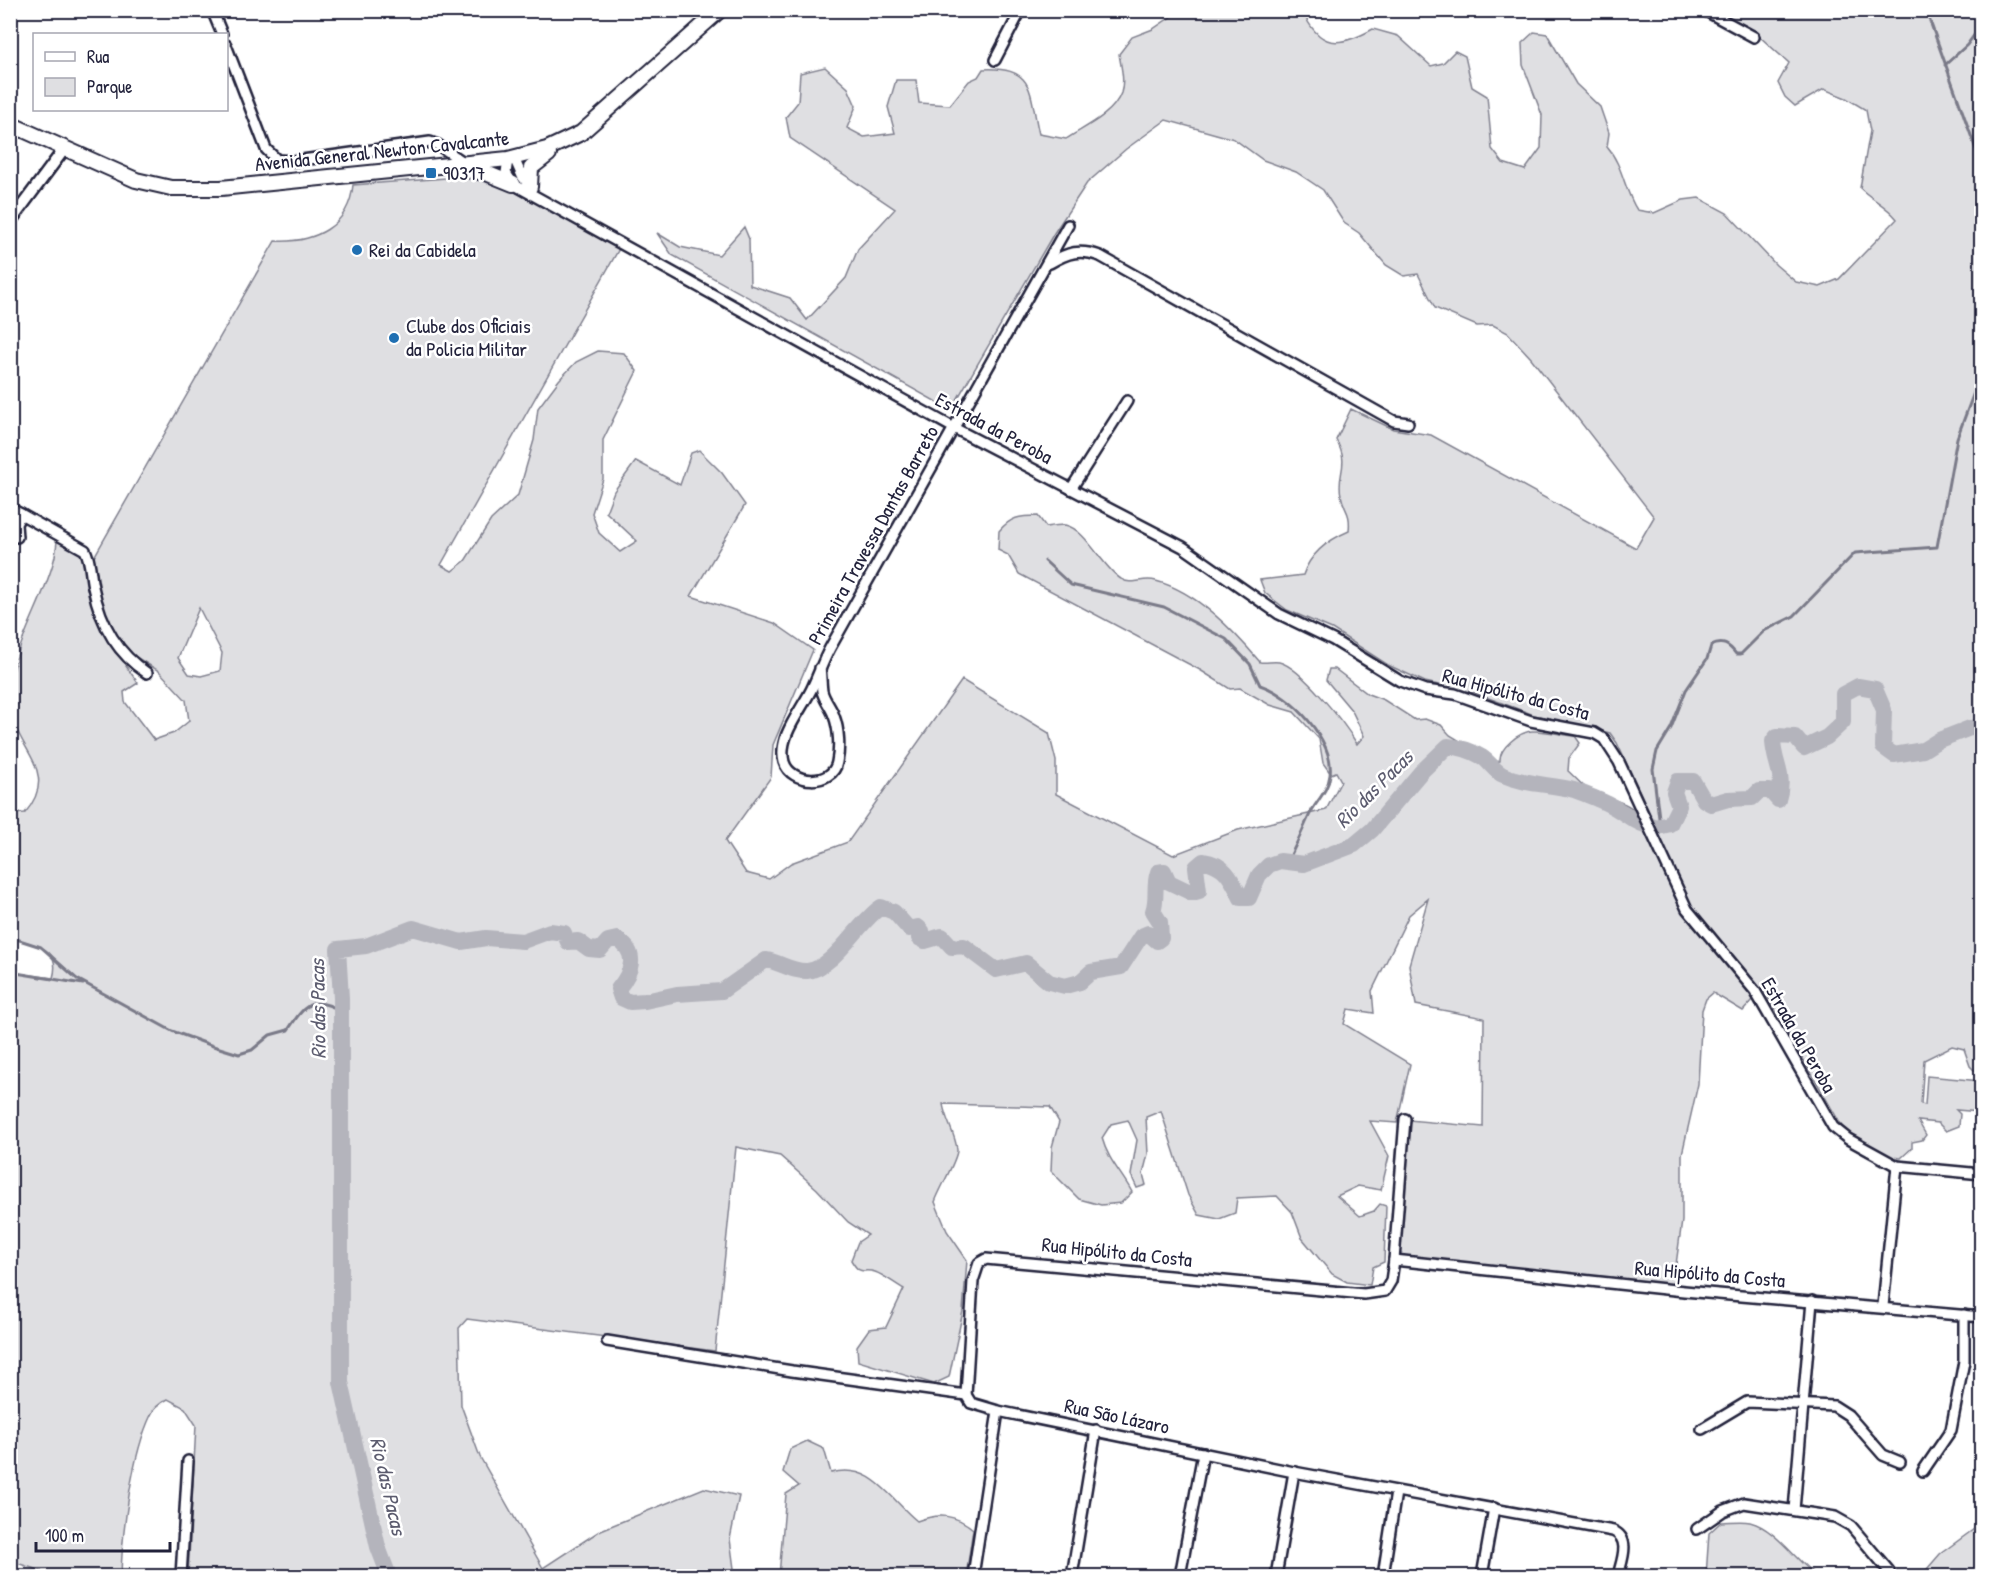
<svg xmlns="http://www.w3.org/2000/svg" width="1992" height="1587" viewBox="0 0 1992 1587" font-family="'Patrick Hand',sans-serif">
<style>
.green{fill:#dfdfe2;stroke:#80808e;stroke-width:1.5;fill-rule:evenodd}
.lines{fill:none;stroke-linecap:round;stroke-linejoin:round}
.stream{stroke:#7a7a88;stroke-width:3}
.river{stroke:#b4b4bc;stroke-width:16}
.minor-casing{stroke:#22223b;stroke-width:14}
.tertiary-casing{stroke:#22223b;stroke-width:15}
.primary-casing{stroke:#22223b;stroke-width:18}
.minor{stroke:#fff;stroke-width:9}
.tertiary{stroke:#fff;stroke-width:10}
.primary{stroke:#fff;stroke-width:14}
.poi-dot{fill:#1f6fb2;stroke:#fff;stroke-width:2}
.labels{text-anchor:middle;stroke-width:5;stroke-linejoin:round;paint-order:stroke}
.street-label{font-size:20px;fill:#22223b;stroke:#fff}
.poi-label{font-size:20px;fill:#22223b;stroke:#fff;text-anchor:start}
.water-label{font-size:21px;font-style:italic;fill:#5c5c6f;stroke:#fff}
</style>
<rect width="100%" height="100%" fill="#fff"/>
<filter id="ink" filterUnits="userSpaceOnUse"><feTurbulence type="fractalNoise" baseFrequency=".0167" numOctaves="2"/><feDisplacementMap in="SourceGraphic" scale="12" xChannelSelector="R" yChannelSelector="G"/><feConvolveMatrix kernelMatrix="1 2 1 2 8 2 1 2 1" color-interpolation-filters="sRGB"/></filter>
<g filter="url(#ink)">
<g class="green">
<path d="M1302,10C1319,49 1339,48 1373,29L1398,36L1431,66L1443,63L1455,51L1465,56L1472,87L1487,96L1492,149L1503,163L1525,170L1541,148L1542,115L1523,65L1522,43L1534,32L1547,34L1576,84L1600,107L1609,133L1607,147C1623,165 1624,190 1637,210L1654,213L1683,200L1699,198L1727,213L1776,265L1796,282L1820,287L1839,279L1897,219C1886,205 1872,200 1860,188L1870,131L1866,110L1846,98L1824,89L1795,106L1785,97L1778,83L1789,63L1750,28L1716,11H1981V1077L1970,1066L1964,1049L1952,1046L1924,1060L1921,1104L1925,1105L1927,1076L1981,1081L1980,1112L1956,1110L1960,1114L1959,1126L1946,1131L1938,1123L1918,1121L1926,1135L1922,1140L1912,1142V1148L1901,1158L1891,1157L1844,1130L1763,989L1743,1011L1713,993L1706,999L1702,1010L1698,1084L1682,1154V1221L1673,1286L1397,1257L1409,1120L1483,1127L1484,1018L1416,1005L1409,965L1428,899L1409,915L1372,991L1374,1013L1348,1009L1344,1024L1410,1064L1397,1123L1370,1121L1389,1156L1381,1190L1358,1186L1337,1196L1360,1216L1374,1211L1380,1204L1386,1206L1384,1262L1373,1267L1370,1285L1347,1282L1332,1274L1302,1238L1292,1212L1277,1196L1237,1198L1235,1213L1219,1219L1199,1215L1188,1195L1161,1111L1146,1117L1148,1154L1143,1174L1146,1185L1137,1188L1131,1175L1137,1140L1128,1120L1111,1124L1102,1138C1108,1160 1121,1172 1132,1192L1121,1203L1101,1205L1079,1199L1051,1171L1052,1147L1059,1122L1050,1107L943,1104C945,1119 956,1135 957,1150C958,1158 939,1190 935,1202L947,1231L967,1260L963,1311L949,1377L934,1384L858,1361L857,1346L869,1329L886,1327L904,1289C895,1284 884,1275 875,1272C862,1268 861,1277 851,1260L858,1242L868,1235L848,1222L817,1189L780,1156L736,1147L715,1351L467,1319L459,1328L461,1405L480,1457L543,1568L601,1530L704,1488L739,1496L730,1539L735,1576H188L196,1425L185,1408L168,1399C160,1403 154,1407 151,1415C132,1454 122,1532 121,1576H46L41,1571L11,1561L10,972L53,978C62,946 34,946 11,937V814L25,813C61,771 15,749 11,709C5,653 43,608 55,556C57,547 56,539 60,529L89,546L94,557L275,241C314,243 349,227 353,185L473,176L500,184L620,247L441,565L452,571L465,561L491,520L518,495L534,440L538,408L559,380L576,362L598,351L624,353L637,371L603,440V479L592,513L599,533L620,552L637,541L606,512L614,491L636,461L680,485L691,453L699,450L722,473L745,505L691,596L774,623L813,650L773,745L771,777L725,841L746,873L769,879L791,863L848,842L962,680L1049,733L1056,761V794L1173,855L1238,830L1326,810L1341,781L1336,772L1331,774L1323,763L1319,739L1294,712L1270,705L1240,688L1230,689L1200,670L1019,574L1008,555L998,550L999,531C1011,517 1019,516 1038,516L1046,527C1052,526 1059,525 1065,525C1086,529 1102,567 1121,579C1131,586 1143,577 1156,581C1197,592 1233,630 1260,662C1266,663 1273,661 1279,662C1301,667 1345,724 1357,744L1364,736L1352,711L1326,680L1329,669H1335L1368,694L1384,700L1415,720L1425,719L1441,725L1450,735L1495,762L1500,761C1499,748 1519,732 1532,731C1545,730 1561,735 1575,736L1580,743L1569,758L1568,771C1575,777 1582,786 1589,790C1612,804 1637,797 1643,829L1659,833L1617,743L1610,733L1534,715L1475,693L1425,682L1388,665L1332,629L1287,610L1265,593L1260,580L1303,575C1310,554 1328,540 1349,531C1351,510 1344,512 1341,495C1336,473 1351,466 1336,440L1351,409L1393,429L1431,435L1636,548L1654,517L1531,358L1508,333L1493,325L1477,326L1435,308L1418,274L1404,276L1386,265L1359,233L1344,223L1323,190L1296,172L1263,160L1234,139L1166,120L1126,149L1087,183L1054,233L951,410L672,255L657,233L680,247L719,255L744,227L749,239L750,285L790,298L807,320L846,278L858,249L895,209L790,138L786,117L798,102L800,73L825,67L848,88L856,106L847,128L864,137L895,133L888,107L896,80H916L919,103L950,105L969,81L978,77L983,69C1036,66 1029,93 1039,134L1066,139C1084,127 1113,115 1121,93C1125,81 1121,66 1119,54L1132,37L1153,29L1181,10ZM199,608L222,653L220,671L201,676L189,674L178,658ZM136,657L159,671L186,700L189,721L174,733L154,740L125,702L124,692L138,683L126,666Z"/>
<path d="M807,1441L824,1449L831,1473C872,1462 889,1498 917,1521C939,1513 955,1514 973,1529L966,1576H779L786,1494L799,1486L783,1472L790,1449Z"/>
<path d="M1721,1522C1730,1522 1741,1520 1750,1522C1775,1528 1797,1562 1817,1576H1706L1709,1533Z"/>
<path d="M1981,1524V1576H1921L1940,1554Z"/>
</g>
<g class="lines">
<g class="stream">
<path d="M1926,10L1982,166"/>
<path d="M1945,65L1967,45L1982,24"/>
<path d="M1045,561L1071,585L1164,607L1226,639L1250,664L1260,685C1291,695 1335,740 1330,775C1328,792 1315,802 1309,816C1302,832 1295,847 1287,863"/>
<path d="M1660,826L1653,769L1657,751L1671,728L1686,690L1707,659L1711,646C1723,640 1729,645 1736,654H1741L1764,631L1794,616L1855,553L1937,547L1957,438L1982,371"/>
<path d="M10,937L41,947L77,979L172,1031L213,1046L239,1054L252,1050L270,1035L288,1030C304,1006 312,994 341,1011"/>
<path d="M10,972L83,984"/>
</g>
<path class="river" d="M389,1576L378,1547L341,1382V998L338,949L366,946L413,928L461,942L486,938L523,941L550,931L564,933L568,942L578,941L589,949L600,950L608,941L617,939C639,953 632,972 618,989L621,998L630,1002L645,1001L677,994L722,991L766,960C780,962 792,972 807,971C834,969 860,920 881,907L894,912L909,929L918,927L922,931L919,938L925,941L942,936L952,947L964,946L996,970L1026,963L1049,982L1065,986L1080,982L1091,972L1121,967L1141,936L1148,933L1157,941L1161,938L1160,922L1153,911C1158,898 1153,885 1158,872L1164,871L1169,882L1192,893L1199,891L1196,867L1203,861C1226,864 1232,880 1241,898H1249L1259,875L1269,865L1280,861L1304,864L1354,845L1372,830L1421,772L1448,746C1460,747 1472,751 1482,757C1490,762 1494,771 1503,775C1526,785 1551,784 1574,790C1585,794 1598,799 1608,804C1631,815 1641,833 1670,824L1679,806L1674,792L1678,781H1693L1704,800L1711,804L1728,799L1752,798L1759,791H1770L1778,800C1786,774 1774,765 1773,741L1777,736L1795,737L1804,748L1827,737L1843,722V694L1858,686L1875,689L1884,710L1883,747L1894,755L1923,750L1939,740L1970,728L1982,727"/>
<g class="minor-casing">
<g id="minor">
<path d="M212,10L222,34"/>
<path d="M1704,10L1754,37"/>
<path d="M226,45L266,149L277,160L295,161L430,142L438,145L465,163"/>
<path d="M995,60L1021,10"/>
<path d="M514,158L522,176L531,188"/>
<path d="M508,159L506,173L513,184L954,428L1183,547L1279,614L1333,640L1400,681L1425,690L1455,694L1531,721L1594,733L1604,739L1619,762L1687,909L1755,991L1833,1127L1848,1139L1897,1166L1982,1174"/>
<path d="M1050,263C1068,252 1080,249 1100,256L1394,421L1408,423"/>
<path d="M1071,489L1127,401"/>
<path d="M10,508L85,550C91,561 90,574 93,587C100,622 116,653 147,673"/>
<path d="M17,537L16,524L21,514"/>
<path d="M820,668C821,675 821,683 822,691C824,700 831,707 834,716C839,729 840,748 837,762C833,786 791,785 784,762C777,736 803,709 813,686C819,673 823,661 830,648L1068,225"/>
<path d="M1394,1260L1684,1291L1982,1317"/>
<path d="M1883,1306L1897,1166"/>
<path d="M607,1341L792,1371L966,1395L971,1403L998,1411L1294,1472L1613,1531C1632,1539 1621,1562 1618,1576"/>
<path d="M966,1395L973,1281L979,1263L986,1259L1364,1294L1385,1291L1391,1281L1394,1260L1405,1119"/>
<path d="M1702,1429L1747,1402L1834,1406L1848,1415L1883,1455L1900,1462"/>
<path d="M1923,1471L1951,1430L1964,1361V1315"/>
<path d="M1794,1510L1812,1301"/>
<path d="M1697,1529L1723,1511L1744,1503L1835,1517L1851,1526L1889,1571"/>
<path d="M181,1576L188,1461"/>
<path d="M973,1576L998,1411"/>
<path d="M1072,1576L1096,1430"/>
<path d="M1180,1576L1203,1453"/>
<path d="M1276,1576L1294,1472"/>
<path d="M1383,1576L1396,1492"/>
<path d="M1482,1576L1494,1508"/>
</g>
</g>
<g class="tertiary-casing">
<path id="tertiary" d="M10,222L65,148"/>
</g>
<g class="primary-casing">
<g id="primary">
<path d="M10,124L136,180L171,188H221L508,159L547,149L581,133L720,10"/>
<path d="M461,169L486,173L513,184"/>
<path d="M530,187L531,168L549,154"/>
</g>
</g>
<use href="#minor" class="minor"/>
<use href="#tertiary" class="tertiary"/>
<use href="#primary" class="primary"/>
</g>
</g>
<g class="poi-dot">
<rect x="425" y="167" width="12" height="12" rx="3"/>
<circle cx="357" cy="250" r="6"/>
<circle cx="394" cy="338" r="6"/>
</g>
<g class="labels">
<g class="street-label">
<text transform="translate(382 151) rotate(-6)" y="7">Avenida General Newton Cavalcante</text>
<text transform="translate(994 428) rotate(28)" y="7">Estrada da Peroba</text>
<text transform="translate(873 535) rotate(-61)" y="7">Primeira Travessa Dantas Barreto</text>
<text transform="translate(1516 694) rotate(15)" y="7">Rua Hipólito da Costa</text>
<text transform="translate(1799 1035) rotate(60)" y="7">Estrada da Peroba</text>
<text transform="translate(1117 1252) rotate(6)" y="7">Rua Hipólito da Costa</text>
<text transform="translate(1710 1274) rotate(5)" y="7">Rua Hipólito da Costa</text>
<text transform="translate(1117 1416) rotate(12)" y="7">Rua São Lázaro</text>
</g>
<g class="poi-label">
<text x="443" y="180">90317</text>
<text x="369" y="257">Rei da Cabidela</text>
<text x="406" y="333">Clube dos Oficiais<tspan x="406" dy="23">da Policia Militar</tspan></text>
</g>
<g class="water-label">
<text transform="translate(1374 789) rotate(-45)" y="7">Rio das Pacas</text>
<text transform="translate(318 1009) rotate(-91)" y="7">Rio das Pacas</text>
<text transform="translate(388 1486) rotate(77)" y="7">Rio das Pacas</text>
</g>
</g>
<rect width="1992" height="1587" fill="none" stroke="#fff" stroke-width="36"/>
<rect x="18" y="18" width="1956" height="1551" fill="none" stroke="#22223b" stroke-width="2" filter="url(#ink)"/>
<rect x="33" y="33" width="195" height="78" fill="#ffffff" stroke="#a7a7b1" stroke-width="1.5"/>
<rect x="45" y="52" width="30" height="9" fill="#ffffff" stroke="#a7a7b1" stroke-width="1.5"/>
<text x="87" y="63" font-size="18" fill="#22223b">Rua</text>
<rect x="45" y="78" width="30" height="18" fill="#dfdfe2" stroke="#a7a7b1" stroke-width="1.5"/>
<text x="87" y="93" font-size="18" fill="#22223b">Parque</text>
<path d="M36 1542v9h134v-9" fill="none" stroke="#22223b" stroke-width="3"/>
<text x="45" y="1542" font-size="18" fill="#22223b" stroke="#ffffff" stroke-width="4.5" paint-order="stroke">100 m</text>
</svg>
